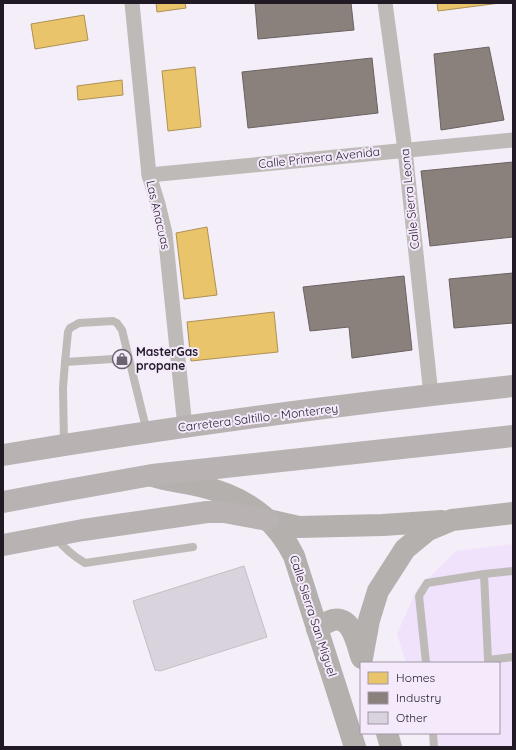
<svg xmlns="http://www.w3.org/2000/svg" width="516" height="750" viewBox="0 0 516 750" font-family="Quicksand,sans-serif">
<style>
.built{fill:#f1e2fb}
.homes{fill:#e9c46a;stroke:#ad9155}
.industry{fill:#8a817c;stroke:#6a6262}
.building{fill:#d9d3dd;stroke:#c4bec7}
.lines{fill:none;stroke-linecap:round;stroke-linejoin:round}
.lane{stroke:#bebab8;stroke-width:8}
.street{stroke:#bebab8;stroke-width:15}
.secondary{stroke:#b4b0ad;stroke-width:22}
.primary{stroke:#b8b2b2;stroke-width:22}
.labels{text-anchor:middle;stroke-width:4;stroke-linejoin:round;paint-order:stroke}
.street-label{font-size:12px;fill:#211a25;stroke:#f5eafc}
.poi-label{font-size:12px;font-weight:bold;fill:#211a25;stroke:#f5eafc;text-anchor:start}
</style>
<rect width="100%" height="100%" fill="#f4eef8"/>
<path class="built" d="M513,544V747H433L429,733H499V663H406L397,634L417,589L456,551Z"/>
<g class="homes">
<path d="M156,3H185L186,8L157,12Z"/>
<path d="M437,3H500L438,11Z"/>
<path d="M84,15L88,40L35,49L31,24Z"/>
<path d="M195,67L201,127L168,131L162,71Z"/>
<path d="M122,80L123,95L78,100L77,86Z"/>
<path d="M207,227L217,295L184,299L176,233Z"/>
<path d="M274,312L278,352L191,361L187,322Z"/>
</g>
<g class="industry">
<path d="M255,3H351L354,30L258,39Z"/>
<path d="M489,47L504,120L441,130L434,54Z"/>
<path d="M372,58L378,113L248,128L242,72Z"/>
<path d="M513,162V237L430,246L421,171Z"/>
<path d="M513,273V323L454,328L449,279Z"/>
<path d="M404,276L412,350L352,358L349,327L310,331L303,287Z"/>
</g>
<path class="building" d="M244,566L267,637L160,671L155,670L133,601Z"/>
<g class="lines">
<g class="lane">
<path d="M129,358L65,362L68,332L70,328L79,323L113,321L117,323L122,330L147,432"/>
<path d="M64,444L63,388L65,362"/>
<path d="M55,537C64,548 73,556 85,563L193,547"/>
<path d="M513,571L484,574L488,660L513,657"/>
<path d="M426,663L419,596L427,583L484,574"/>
<path d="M433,733L434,747"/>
</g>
<g class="street">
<path d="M132,3L149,175L158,204L165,233L185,427"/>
<path d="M385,3L405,150L431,395"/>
<path d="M149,175L513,140"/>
</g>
<g class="secondary">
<path d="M153,476C168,481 184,482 200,486C243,496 275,517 294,556L355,747"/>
<path d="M268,520L299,527L383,525L442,521"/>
<path d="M317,629C321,627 324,623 328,622C351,611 356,641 361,656"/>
<path d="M362,658L369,620L378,591L405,549L428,530L452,520L513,513"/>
<path d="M387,733L391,747"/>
</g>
<g class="primary">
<path d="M3,455C172,427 342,404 513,386"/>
<path d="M3,502L51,493L152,475L513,436"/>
<path d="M3,545L83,530L207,512H224L268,520"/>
</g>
</g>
<defs>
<g id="shop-ring" transform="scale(1)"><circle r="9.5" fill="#f5eafc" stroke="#6b646f" stroke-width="1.5"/><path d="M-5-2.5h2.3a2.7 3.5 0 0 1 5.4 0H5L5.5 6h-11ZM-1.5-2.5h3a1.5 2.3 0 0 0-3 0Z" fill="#6b646f"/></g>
</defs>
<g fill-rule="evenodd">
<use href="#shop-ring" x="122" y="359"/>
</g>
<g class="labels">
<g class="street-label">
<text transform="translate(319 158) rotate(-6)" y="4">Calle Primera Avenida</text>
<text transform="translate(410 199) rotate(-96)" y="4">Calle Sierra Leona</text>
<text transform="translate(158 215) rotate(77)" y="4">Las Anacuas</text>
<text transform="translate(258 418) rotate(-7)" y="4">Carretera Saltillo - Monterrey</text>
<text transform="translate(313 616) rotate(72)" y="4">Calle Sierra San Miguel</text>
</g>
<g class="poi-label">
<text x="136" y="356">MasterGas<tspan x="136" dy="14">propane</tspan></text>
</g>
</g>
<rect width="516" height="750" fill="none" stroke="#211a25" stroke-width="8"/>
<rect x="360" y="662" width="140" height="72" fill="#f5eafc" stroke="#a097a6"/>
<rect x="368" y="672" width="20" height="12" fill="#e9c46a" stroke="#a097a6"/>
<text x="396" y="682" font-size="12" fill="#211a25">Homes</text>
<rect x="368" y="692" width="20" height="12" fill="#8a817c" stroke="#a097a6"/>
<text x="396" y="702" font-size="12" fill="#211a25">Industry</text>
<rect x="368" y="712" width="20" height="12" fill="#d9d3dd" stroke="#a097a6"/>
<text x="396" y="722" font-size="12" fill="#211a25">Other</text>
</svg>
